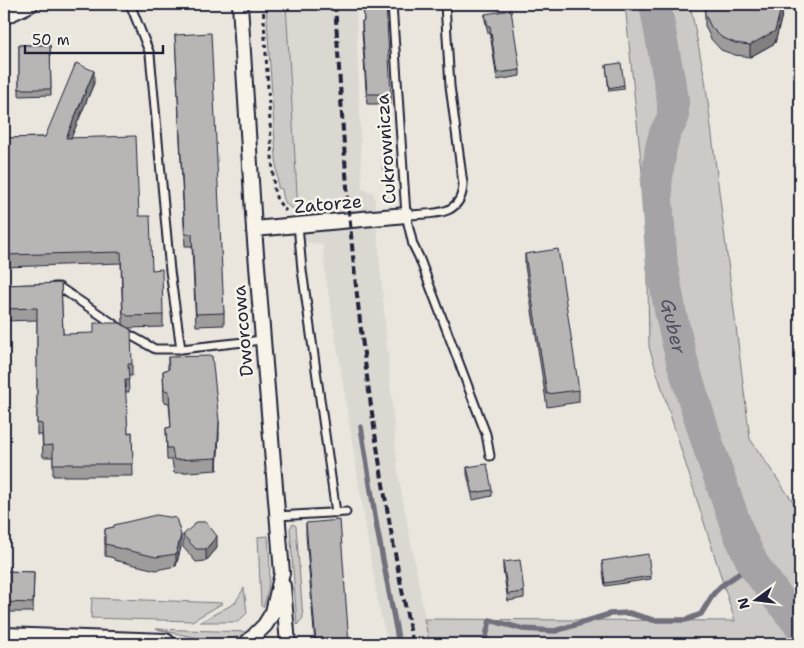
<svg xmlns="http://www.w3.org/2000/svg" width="804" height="648" viewBox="0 0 804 648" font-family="'Shantell Sans',sans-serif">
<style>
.built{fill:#dbd8d2}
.green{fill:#cdc9c6;stroke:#787680}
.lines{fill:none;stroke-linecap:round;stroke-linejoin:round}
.stream{stroke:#716f7b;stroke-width:5.5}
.river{stroke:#a6a3a6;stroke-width:32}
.lane-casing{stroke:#22223b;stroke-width:11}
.street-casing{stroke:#22223b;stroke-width:18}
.secondary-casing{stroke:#22223b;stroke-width:24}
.path{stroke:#22223b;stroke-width:3;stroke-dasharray:4 4;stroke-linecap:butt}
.lane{stroke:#f7f3e8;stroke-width:7}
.street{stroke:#f7f3e8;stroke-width:14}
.secondary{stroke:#f7f3e8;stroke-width:20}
.rail{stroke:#22223b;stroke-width:4;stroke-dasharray:8 4;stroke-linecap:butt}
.wall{fill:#9e9d9c;stroke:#22223b}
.shaded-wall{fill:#817f7f;stroke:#22223b}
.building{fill:#b8b6b5;stroke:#22223b}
.labels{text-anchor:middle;stroke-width:5;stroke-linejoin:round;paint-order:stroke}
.street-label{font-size:18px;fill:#22223b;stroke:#f7f3e8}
.water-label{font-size:19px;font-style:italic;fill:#504f60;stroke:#f7f3e8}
</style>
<rect width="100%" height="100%" fill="#eae6de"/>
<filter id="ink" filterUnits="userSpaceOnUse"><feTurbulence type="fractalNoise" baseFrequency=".02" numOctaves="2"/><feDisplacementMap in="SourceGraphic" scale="10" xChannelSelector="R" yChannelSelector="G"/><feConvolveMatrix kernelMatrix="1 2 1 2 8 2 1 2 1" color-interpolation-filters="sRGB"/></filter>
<g filter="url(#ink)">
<path class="built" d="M286,4H356L362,189L374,193L398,473L430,644H388L378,604L325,271L323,244L304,242L298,210Z"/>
<g class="green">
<path d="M266,4H286L298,210C286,208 283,201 282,189L278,188Z"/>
<path d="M625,4H690L705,79L750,439L800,512V644H430L424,619L735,621L649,347L647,221Z"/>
<path d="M293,524L296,526L303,618L297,625L290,528Z"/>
<path d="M268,536C270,563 272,582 263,608L261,606L258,537Z"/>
<path d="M244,588L247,613L238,622H200L235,603Z"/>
<path d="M92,598L223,603L192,621L91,618Z"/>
<path d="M156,629L247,632C224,648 182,634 156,629Z"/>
</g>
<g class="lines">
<g class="stream">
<path d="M361,427L377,528L399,644"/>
<path d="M484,644L490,620L523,629L555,631L610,614L629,613L653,620H686L701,614L714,593L721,586L753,564"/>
</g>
<path class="river" id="s1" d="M655,4L673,101V118L665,133L661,148L656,185L662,266L671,315L683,365L710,451L739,534L753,564L774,593L800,625"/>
<g class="lane-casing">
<g id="lane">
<path d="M130,4L150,54L170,271L181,349"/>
<path d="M392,4L406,215L413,245L419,257L486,434L490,456"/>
<path d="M406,215C431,213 462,218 463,184L450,86L445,4"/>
<path d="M298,225L302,270L336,513"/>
<path d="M54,287H59L130,335L155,349H181L262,340"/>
<path d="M277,516L346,512"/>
</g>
</g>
<g class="street-casing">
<g id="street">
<path d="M240,4L254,229L282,573L273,612L265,625L246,644"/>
<path d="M4,17L31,4"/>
<path d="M254,229L406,215"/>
<path d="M283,586L288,644"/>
</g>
</g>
<g class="secondary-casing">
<path id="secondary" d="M4,638L165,644"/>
</g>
<g class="path">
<path d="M263,4L274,190L277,200L286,211"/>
<path d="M383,166C387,177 392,190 385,201"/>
</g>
<use href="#lane" class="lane"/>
<use href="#street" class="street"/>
<use href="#secondary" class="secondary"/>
<path class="rail" d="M335,4C341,98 346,192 356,286C369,406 388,526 413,644"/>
</g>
<g class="wall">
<path d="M363,4L391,94V104H367L362,31V21H364Z"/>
<path d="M705,4H783V11L775,43L750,57L735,55L721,50L711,39L705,26Z"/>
<path d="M485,14L520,70V76L497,80L490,33H488L485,20Z"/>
<path d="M175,35L224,313V325L196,326L192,246H185Z"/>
<path d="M19,45H50L51,95L19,96Z"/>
<path d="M606,65L624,85V89L609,91Z"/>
<path d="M94,83L71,138L139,216L163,315V327L128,328L123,324L121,263L4,267V138L45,137Z"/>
<path d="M525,254L579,390V402L547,407L525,266Z"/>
<path d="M61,283L63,334L132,364V376H128L129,392H125L128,433L132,432L133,476H53V457H43L42,435H37V320L4,321V285Z"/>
<path d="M168,357L219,433L217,470L174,473L172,460H167L166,428L171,427L169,403L164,402L163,371L168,369Z"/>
<path d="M4,462L7,482V489H4Z"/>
<path d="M467,467L492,490V496L473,500L467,474Z"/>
<path d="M306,523L349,644H315L306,535Z"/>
<path d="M114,527L181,547L176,566L156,570L114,560V558L105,556V529Z"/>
<path d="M183,535L217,548L206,561L196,562L183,547Z"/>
<path d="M602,561L651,576V579L605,586Z"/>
<path d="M503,562L524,592V598L508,601L503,569Z"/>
<path d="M4,571L34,572L33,612H4Z"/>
</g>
<g class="shaded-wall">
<path d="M782,4H783V11L775,43L750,57V45Z"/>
<path d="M94,71V83L66,150V138Z"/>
<path d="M219,421V433L217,470V458Z"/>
<path d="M181,535V547L176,566V554Z"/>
<path d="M217,536V548L206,561V549Z"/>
</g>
<g class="building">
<path d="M363,4H386L391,94H367L362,21H364Z"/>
<path d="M705,4H782L775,31L750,45L735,43L721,37L711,27L705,14Z"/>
<path d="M511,10L520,70L497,73L490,26H488L485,14Z"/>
<path d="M211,33L224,313L196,314L192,234H185L175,35Z"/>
<path d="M19,45H50L51,89H19Z"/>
<path d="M76,63L94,71L66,138L136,136L139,216H150L152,270L162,269L163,315L128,316L123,312L121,252L4,255V138L45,137Z"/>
<path d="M621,63L624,85L609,88L606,65Z"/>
<path d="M558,249L579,390L547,394L525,254Z"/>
<path d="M61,283L63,334L94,333V323H120L131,330L132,364H128L129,380H125L128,433L132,432L133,464H53V445L43,446L42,424L37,423V308L4,309V285Z"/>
<path d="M212,356L219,421L217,458L174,460L172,448H167L166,428L171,427L169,391L164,390L163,371L169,369L168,357Z"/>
<path d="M4,462H6L7,482L4,483Z"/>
<path d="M487,464L492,490L473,493L467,467Z"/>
<path d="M156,515L176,518L181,535L176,554L156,557L114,547V546L105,544V529L114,527V525Z"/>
<path d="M340,520L349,644H316L306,523Z"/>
<path d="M197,522H206L217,536L206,549H196L183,535Z"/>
<path d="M648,554L651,576L605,583L602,561Z"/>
<path d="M520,560L524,592L508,594L503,562Z"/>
<path d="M4,571L34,572L33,603L4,602Z"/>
</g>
</g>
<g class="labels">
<g class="street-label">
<text transform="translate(386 149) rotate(-94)" y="6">Cukrownicza</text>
<text transform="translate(328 204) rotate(-5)" y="6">Zatorze</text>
<text transform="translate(243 331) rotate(-95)" y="6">Dworcowa</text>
</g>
<g class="water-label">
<text dy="7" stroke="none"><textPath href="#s1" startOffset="328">Guber</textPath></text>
</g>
</g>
<rect width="804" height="648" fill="none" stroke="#f7f3e8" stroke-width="20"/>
<rect x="10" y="10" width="784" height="628" fill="none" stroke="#22223b" stroke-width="2" filter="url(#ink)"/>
<g transform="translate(756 600) rotate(255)" stroke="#f7f3e8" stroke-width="4" paint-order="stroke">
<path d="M0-4L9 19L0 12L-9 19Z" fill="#22223b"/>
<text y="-8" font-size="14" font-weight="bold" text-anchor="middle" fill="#22223b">N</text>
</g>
<path d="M25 45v8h138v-8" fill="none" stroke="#22223b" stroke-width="2.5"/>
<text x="32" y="45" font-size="15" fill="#22223b" stroke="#f7f3e8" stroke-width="4" paint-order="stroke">50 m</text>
</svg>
